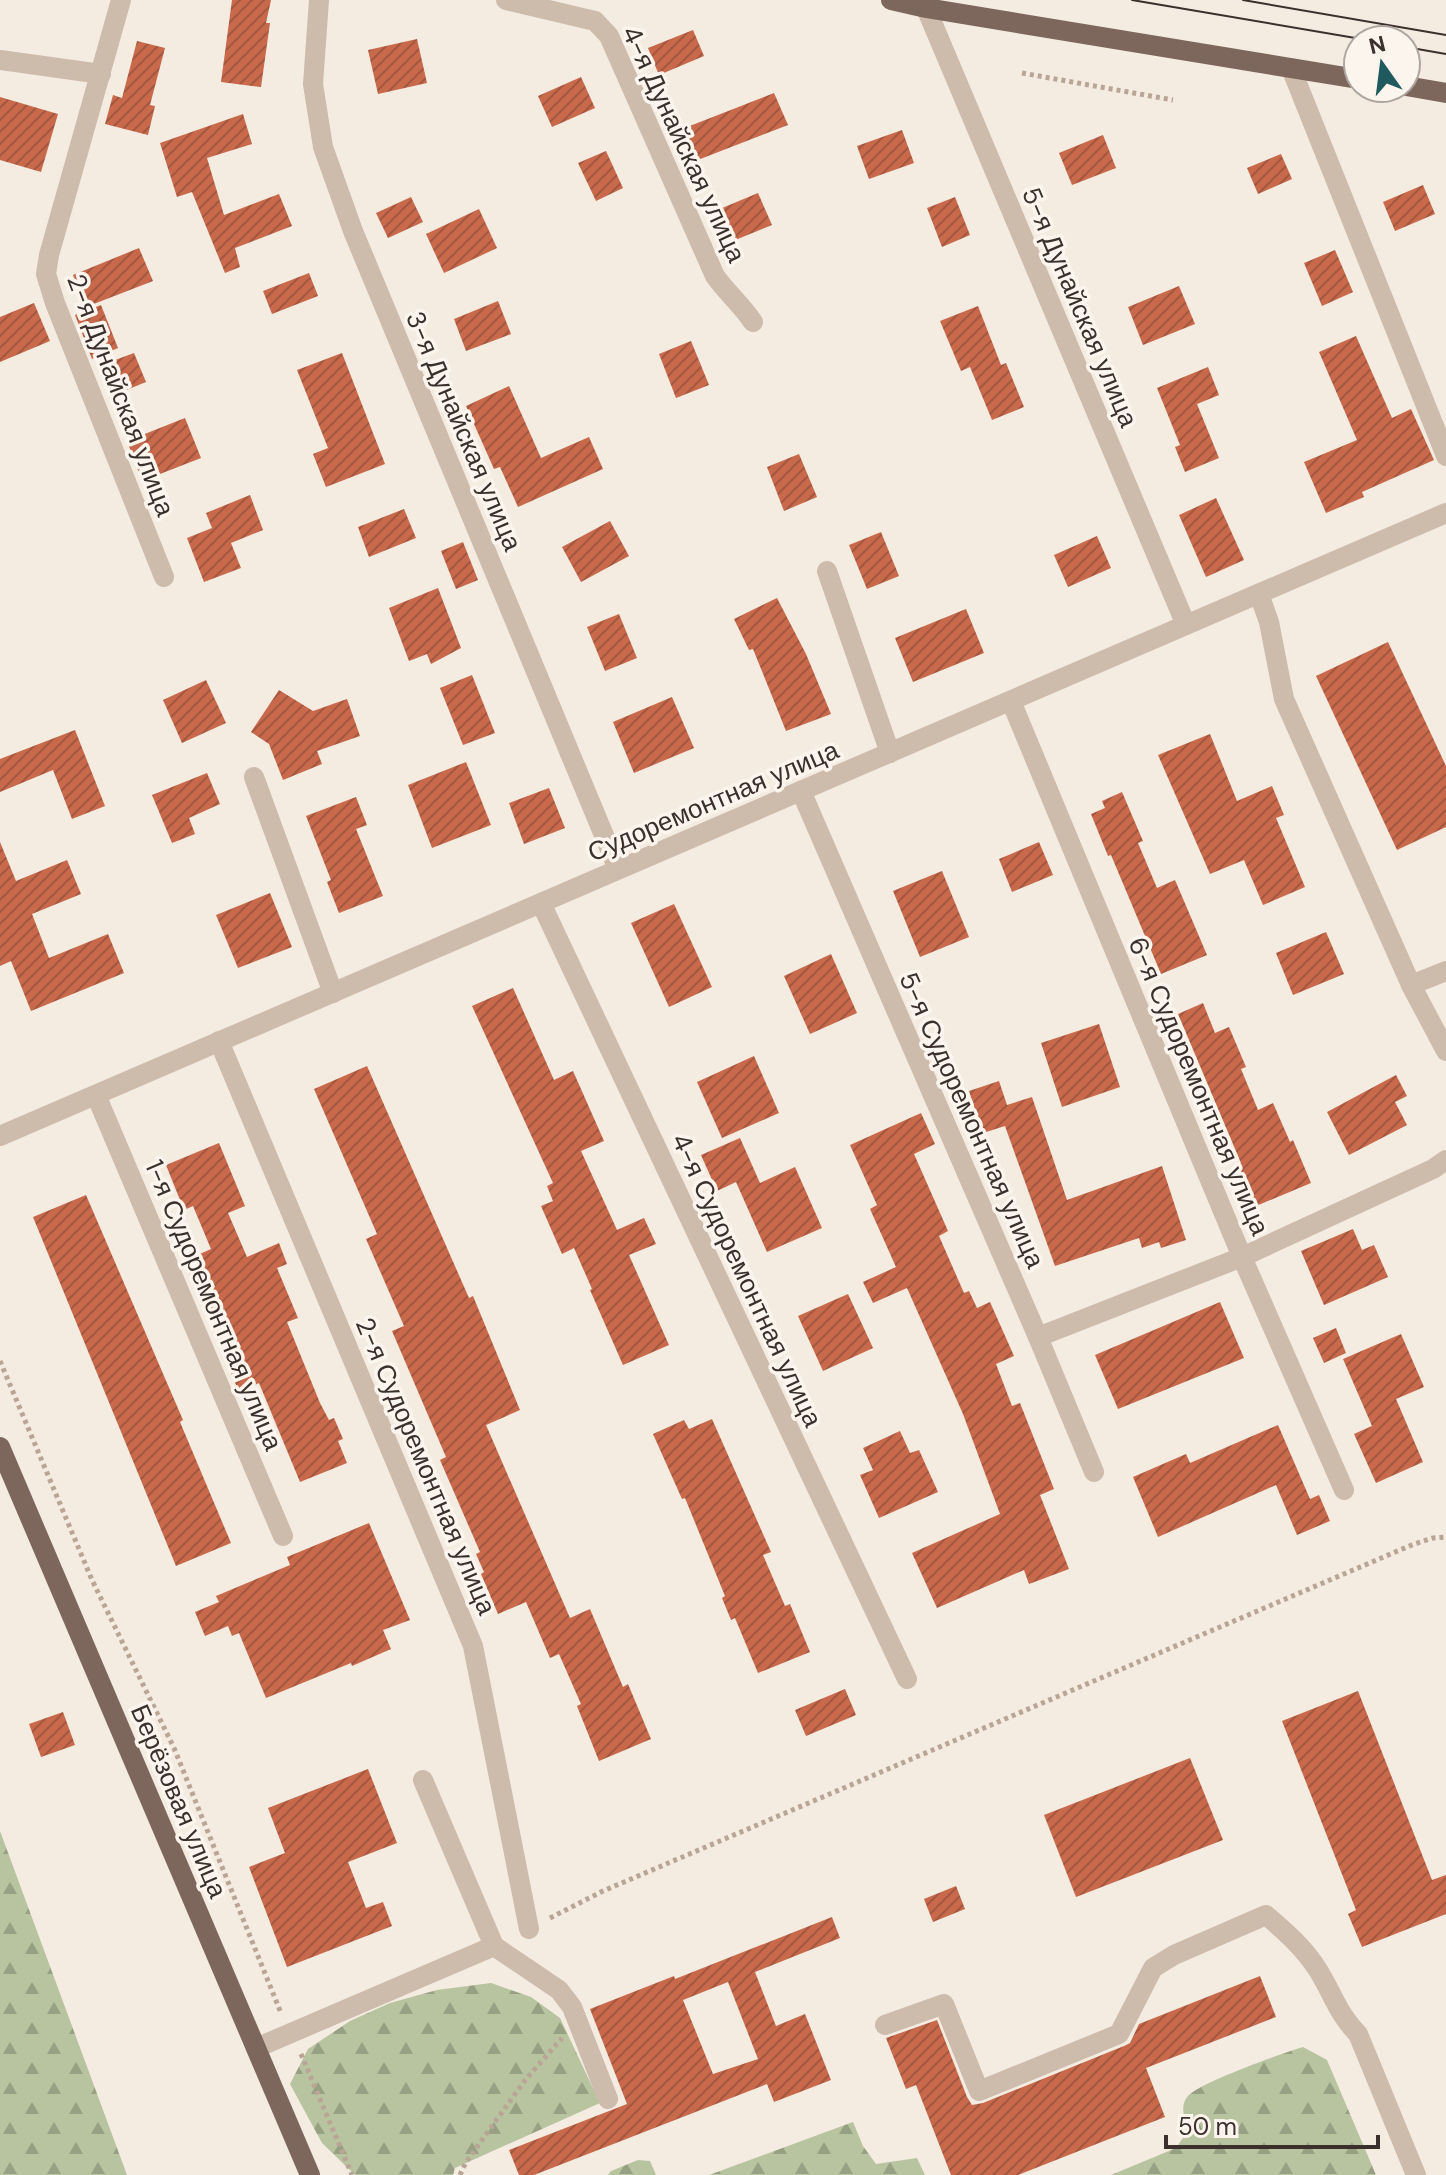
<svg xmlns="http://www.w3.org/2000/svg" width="1446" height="2175" viewBox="0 0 1446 2175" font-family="'DM Sans',sans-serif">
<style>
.forest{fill:url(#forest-firs)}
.building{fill:url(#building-hatch);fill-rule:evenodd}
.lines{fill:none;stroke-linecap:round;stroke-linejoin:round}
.path{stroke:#b9a596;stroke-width:5;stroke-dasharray:4 4;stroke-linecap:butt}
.minor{stroke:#cdbbac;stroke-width:20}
.major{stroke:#7d675c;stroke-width:20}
.tram{stroke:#3b302b;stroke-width:2}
.labels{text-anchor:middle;stroke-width:7;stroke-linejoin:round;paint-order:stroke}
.street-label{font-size:26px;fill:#3b302b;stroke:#fbf5ee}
</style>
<defs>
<pattern id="forest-firs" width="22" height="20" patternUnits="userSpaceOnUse" patternTransform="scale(2)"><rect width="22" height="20" fill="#b8c4a0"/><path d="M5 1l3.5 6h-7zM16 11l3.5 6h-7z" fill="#97a083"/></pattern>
<pattern id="building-hatch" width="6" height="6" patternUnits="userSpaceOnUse" patternTransform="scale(2)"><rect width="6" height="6" fill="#c8694b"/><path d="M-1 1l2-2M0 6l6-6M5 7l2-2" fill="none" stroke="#a4573f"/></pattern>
</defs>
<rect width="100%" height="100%" fill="#f4ebe1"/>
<g class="forest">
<path d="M0,1831L127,2175H0Z"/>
<path d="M491,1983L531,1997L560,2018L600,2103L455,2168L453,2175H355L322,2143L290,2084L308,2049L350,2021L390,2003L437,1990Z"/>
<path d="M1303,2047L1327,2060L1376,2175H1111L1176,2148L1187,2132C1185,2119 1179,2106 1188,2096C1199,2083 1283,2053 1303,2047Z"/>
<path d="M853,2122L863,2146L876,2164L917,2158L925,2175H709Z"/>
<path d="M638,2160L650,2161L656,2175H608L611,2171Z"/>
</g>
<g class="building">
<path d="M232,0H271L266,23H270L261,87L221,82Z"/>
<path d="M693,30L704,56L659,75L648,48Z"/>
<path d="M417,39L427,83L378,94L368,50Z"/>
<path d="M137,41L165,48L150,105L155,106L148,135L105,124L113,95L122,98Z"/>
<path d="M581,77L595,108L552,127L538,96Z"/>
<path d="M774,93L788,125L690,163L677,131Z"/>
<path d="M0,97L58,114L41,172L0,160Z"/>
<path d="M243,114L252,144L207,158L224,215L279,194L292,226L235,248L240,267L225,273L192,192L177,197L160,143Z"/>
<path d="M902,130L914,163L869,179L857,146Z"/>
<path d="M1103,135L1116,168L1072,185L1059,153Z"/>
<path d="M606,151L623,188L596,201L578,163Z"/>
<path d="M1281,154L1292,179L1258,194L1247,168Z"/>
<path d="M1423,185L1435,214L1395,231L1383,202Z"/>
<path d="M758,193L772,225L728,243L715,211Z"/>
<path d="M411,197L423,222L388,238L376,213Z"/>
<path d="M955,197L970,235L942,247L927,208Z"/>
<path d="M479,209L497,248L444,273L426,234Z"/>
<path d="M139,248L153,281L86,307L73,275Z"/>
<path d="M1335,250L1353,292L1322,306L1304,263Z"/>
<path d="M309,273L318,296L272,314L263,291Z"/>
<path d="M1179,286L1195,324L1143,345L1128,307Z"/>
<path d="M498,301L511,334L466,351L454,319Z"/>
<path d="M34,303L50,341L0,362V317Z"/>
<path d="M101,305L118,348L92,359L75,315Z"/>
<path d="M978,306L1001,365L1006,363L1024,407L992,420L970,367L961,371L940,321Z"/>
<path d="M1356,336L1392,418L1411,409L1434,460L1362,492L1364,497L1326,513L1304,462L1357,440L1319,352Z"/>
<path d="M691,341L709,385L676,398L659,354Z"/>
<path d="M134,353L146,382L119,393L107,363Z"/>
<path d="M342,353L385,464L326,487L313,454L328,448L297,370Z"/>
<path d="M1208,367L1219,395L1197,404L1219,458L1185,472L1175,447L1180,445L1157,388Z"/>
<path d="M509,386L541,458L589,437L603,469L518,507L500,467L494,469L466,406Z"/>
<path d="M185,418L201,458L142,481L127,441Z"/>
<path d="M799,454L817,497L784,511L767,467Z"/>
<path d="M250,495L263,530L231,543L241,568L204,582L187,538L212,528L206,513Z"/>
<path d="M1216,498L1244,560L1206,577L1179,515Z"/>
<path d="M404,509L416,538L369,557L358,527Z"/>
<path d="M610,521L629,556L581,582L562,547Z"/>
<path d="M881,532L899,576L867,589L849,545Z"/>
<path d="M1097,536L1111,568L1068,587L1054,555Z"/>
<path d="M463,542L478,580L456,589L441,551Z"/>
<path d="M438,588L461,648L431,664L427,654L409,661L389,608Z"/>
<path d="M777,598L806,654L831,714L786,731L753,649L749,650L734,619Z"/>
<path d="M966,609L984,653L913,682L895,638Z"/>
<path d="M619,614L637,658L605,671L587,627Z"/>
<path d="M1388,642L1446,766V827L1397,850L1316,676Z"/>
<path d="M472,675L495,733L463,745L440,688Z"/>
<path d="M206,680L226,723L182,743L163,700Z"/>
<path d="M279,690L313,711L347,699L360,736L317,751L322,764L283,780L269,744L251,732Z"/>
<path d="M672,697L694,748L634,773L613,722Z"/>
<path d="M75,730L105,806L72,819L53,770L0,792V759Z"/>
<path d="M1210,734L1237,801L1272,786L1284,815L1276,818L1305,887L1263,905L1244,860L1210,874L1158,755Z"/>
<path d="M466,762L491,825L432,848L408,785Z"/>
<path d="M207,773L220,804L189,818L195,834L172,843L152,795Z"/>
<path d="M549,788L565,828L524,844L509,803Z"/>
<path d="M1122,792L1143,841L1138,843L1157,888L1175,880L1207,955L1161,974L1111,855L1108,856L1091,814L1105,808L1102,801Z"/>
<path d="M356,797L367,825L356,829L383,896L339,913L327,882L331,880L306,816Z"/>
<path d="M0,842L16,881L67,860L81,894L32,914L49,958L108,934L124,973L31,1011L11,961L0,966Z"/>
<path d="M1039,842L1053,875L1012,892L999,859Z"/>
<path d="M942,871L969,937L920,957L893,891Z"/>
<path d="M270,893L292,947L238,968L216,915Z"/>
<path d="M674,904L712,987L669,1007L631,923Z"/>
<path d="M1326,932L1344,974L1293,995L1276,953Z"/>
<path d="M831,954L857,1013L810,1034L784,976Z"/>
<path d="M513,988L554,1080L573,1071L604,1141L581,1151L617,1230L644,1218L656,1244L629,1255L669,1345L623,1365L590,1290L592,1289L574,1248L562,1254L541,1206L553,1201L547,1186L553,1183L472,1006Z"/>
<path d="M1203,1003L1215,1033L1229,1027L1246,1067L1241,1069L1258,1110L1273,1103L1290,1142L1293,1140L1311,1183L1256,1206L1238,1164L1241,1163L1178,1014Z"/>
<path d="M1099,1024L1120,1087L1062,1107L1041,1043Z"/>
<path d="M754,1056L779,1113L722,1138L697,1082Z"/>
<path d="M367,1066L469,1298L473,1296L520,1410L486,1425L570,1618L590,1609L623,1687L628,1684L651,1739L599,1761L577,1706L581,1704L559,1654L550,1658L526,1602L498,1614L481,1574L484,1572L476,1554L480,1552L440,1460L446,1457L392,1331L404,1326L366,1239L377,1234L314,1089Z"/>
<path d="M1396,1075L1407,1096L1395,1102L1407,1125L1349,1155L1327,1112Z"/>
<path d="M999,1081L1007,1105L1032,1097L1067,1200L1162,1166L1186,1240L1161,1248L1159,1242L1142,1248L1139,1238L1055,1266L1005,1126L983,1133L969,1091Z"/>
<path d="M921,1113L935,1144L914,1154L948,1231L939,1236L964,1293L969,1291L977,1308L990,1302L1014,1356L996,1364L1012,1406L1020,1403L1054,1489L1040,1495L1069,1569L1029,1584L1024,1570L937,1608L912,1553L1000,1514L963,1414L907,1288L873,1303L863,1282L896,1267L870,1209L877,1205L850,1145Z"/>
<path d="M740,1138L760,1183L795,1167L822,1228L767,1252L736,1182L717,1191L701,1155Z"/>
<path d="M219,1143L245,1206L228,1213L247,1257L279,1243L287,1264L277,1268L298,1318L287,1322L320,1403L329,1420L334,1418L343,1439L338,1441L347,1463L300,1482L259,1383L239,1392L184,1261L211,1249L193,1206L184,1210L166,1165Z"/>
<path d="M86,1195L183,1420L180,1422L231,1543L176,1566L33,1217Z"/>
<path d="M1353,1229L1362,1250L1374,1245L1388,1277L1324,1305L1301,1251Z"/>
<path d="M848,1294L873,1348L823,1371L798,1316Z"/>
<path d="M1220,1302L1244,1358L1118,1409L1095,1355Z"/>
<path d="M1336,1328L1346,1353L1324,1363L1313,1338Z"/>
<path d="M1401,1334L1424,1387L1396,1399L1423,1462L1376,1483L1354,1434L1372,1426L1343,1359Z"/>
<path d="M712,1419L771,1552L763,1555L785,1606L790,1604L810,1652L758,1673L735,1618L731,1620L722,1598L725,1596L685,1498L682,1499L653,1434L684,1420L689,1429Z"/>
<path d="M1278,1425L1310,1499L1319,1495L1330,1521L1297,1535L1276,1485L1158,1537L1133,1477L1186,1454L1190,1463Z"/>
<path d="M900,1431L910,1453L919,1450L938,1492L879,1518L860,1475L873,1470L863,1448Z"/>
<path d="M369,1523L410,1620L383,1630L391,1649L352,1666L351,1663L266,1698L239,1633L232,1636L228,1626L205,1636L195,1612L219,1602L216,1596L290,1565L287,1557Z"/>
<path d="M845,1689L856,1715L806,1736L795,1710Z"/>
<path d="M1358,1691L1432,1880L1446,1875V1914L1362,1947L1348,1914L1356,1910L1282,1721Z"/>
<path d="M63,1712L75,1745L41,1757L29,1724Z"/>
<path d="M1190,1758L1223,1840L1076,1897L1044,1815Z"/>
<path d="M368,1769L397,1843L348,1862L366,1908L383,1902L392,1926L287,1967L249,1867L285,1853L268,1808Z"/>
<path d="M956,1886L965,1909L933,1922L924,1899Z"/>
<path d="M832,1917L840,1938L755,1972L776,2026L805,2014L831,2080L774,2102L767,2084L534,2175H519L509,2150L627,2104L590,2009L674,1976L675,1979ZM728,1982L758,2059L713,2074L683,2000Z"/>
<path d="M1260,1976L1276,2017L1146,2068L1165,2117L1018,2175H951L916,2085L906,2089L886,2038L937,2020L967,2097L972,2105L983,2103L1124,2046L1130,2043L1139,2024Z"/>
</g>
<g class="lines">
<g class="path">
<path d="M1022,73L1173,100"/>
<path d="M0,1361L92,1580L174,1748L281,2013"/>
<path d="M550,1918L603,1891L1414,1544L1433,1538L1446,1537"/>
<path d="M301,2054L352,2175"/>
<path d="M460,2175L466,2162L526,2079L562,2038"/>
</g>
<g class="minor">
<path d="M121,0L49,255L46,274L55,303L164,577"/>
<path d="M319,0L313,84L323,147L353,231L618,869"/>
<path d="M506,0L595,21L609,36L715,276C727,293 742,305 753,322"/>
<path d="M926,8L1186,625"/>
<path d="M0,60L101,74"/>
<path d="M1291,68L1446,456"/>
<path d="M827,571L890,753"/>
<path d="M1259,594L1269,622L1284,699L1411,985L1446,1051"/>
<path d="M1011,701L1242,1257L1344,1490"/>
<path d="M254,777L333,993"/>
<path d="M801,791L1038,1337L1094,1472"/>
<path d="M541,903L907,1679"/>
<path d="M1411,985L1446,971"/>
<path d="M219,1041L473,1646L529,1929"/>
<path d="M96,1095L283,1536"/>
<path d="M0,1136L1446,513"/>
<path d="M1038,1337L1242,1257L1433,1169L1446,1160"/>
<path d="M494,1946L559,1990L572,2007L608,2099"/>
<path d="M885,2025L944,2004L979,2091L1119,2034L1153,1968L1174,1955L1266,1915C1286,1932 1304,1948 1318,1970C1333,1994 1338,2014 1358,2034L1416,2175"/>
<path d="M256,2048L494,1946L423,1780"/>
</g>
<g class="major">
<path d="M891,0L926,8L1358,79"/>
<path d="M1406,86L1446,93"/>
<path d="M0,1447L310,2175"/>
</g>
<g class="tram">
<path d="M1132,0L1367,40"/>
<path d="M1243,0L1446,35"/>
<path d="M1406,47L1446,54"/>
</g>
</g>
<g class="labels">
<g class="street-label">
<text transform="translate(684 144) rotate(65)" y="9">4-я Дунайская улица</text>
<text transform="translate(1080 307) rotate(67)" y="9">5-я Дунайская улица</text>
<text transform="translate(121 395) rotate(69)" y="9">2-я Дунайская улица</text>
<text transform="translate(464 431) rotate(67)" y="9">3-я Дунайская улица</text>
<text transform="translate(713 801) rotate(-23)" y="9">Судоремонтная улица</text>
<text transform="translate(1199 1086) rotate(67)" y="9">6-я Судоремонтная улица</text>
<text transform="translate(972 1120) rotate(66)" y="9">5-я Судоремонтная улица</text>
<text transform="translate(747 1280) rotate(65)" y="9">4-я Судоремонтная улица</text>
<text transform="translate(214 1305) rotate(67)" y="9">1-я Судоремонтная улица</text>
<text transform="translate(426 1466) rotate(67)" y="9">2-я Судоремонтная улица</text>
<text transform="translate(179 1801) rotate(67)" y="9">Берёзовая улица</text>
</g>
</g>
<g transform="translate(1382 64) rotate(346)"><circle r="38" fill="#fbf5ee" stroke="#aea6a0" stroke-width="2"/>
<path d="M0-6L14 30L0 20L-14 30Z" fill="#1f5a5e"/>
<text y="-12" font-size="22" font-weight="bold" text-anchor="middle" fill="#3b302b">N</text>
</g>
<path d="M1166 2135v12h212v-12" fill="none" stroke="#3b302b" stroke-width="4"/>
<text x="1178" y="2135" font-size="24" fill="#3b302b" stroke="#fbf5ee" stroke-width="6" paint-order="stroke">50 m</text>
</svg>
